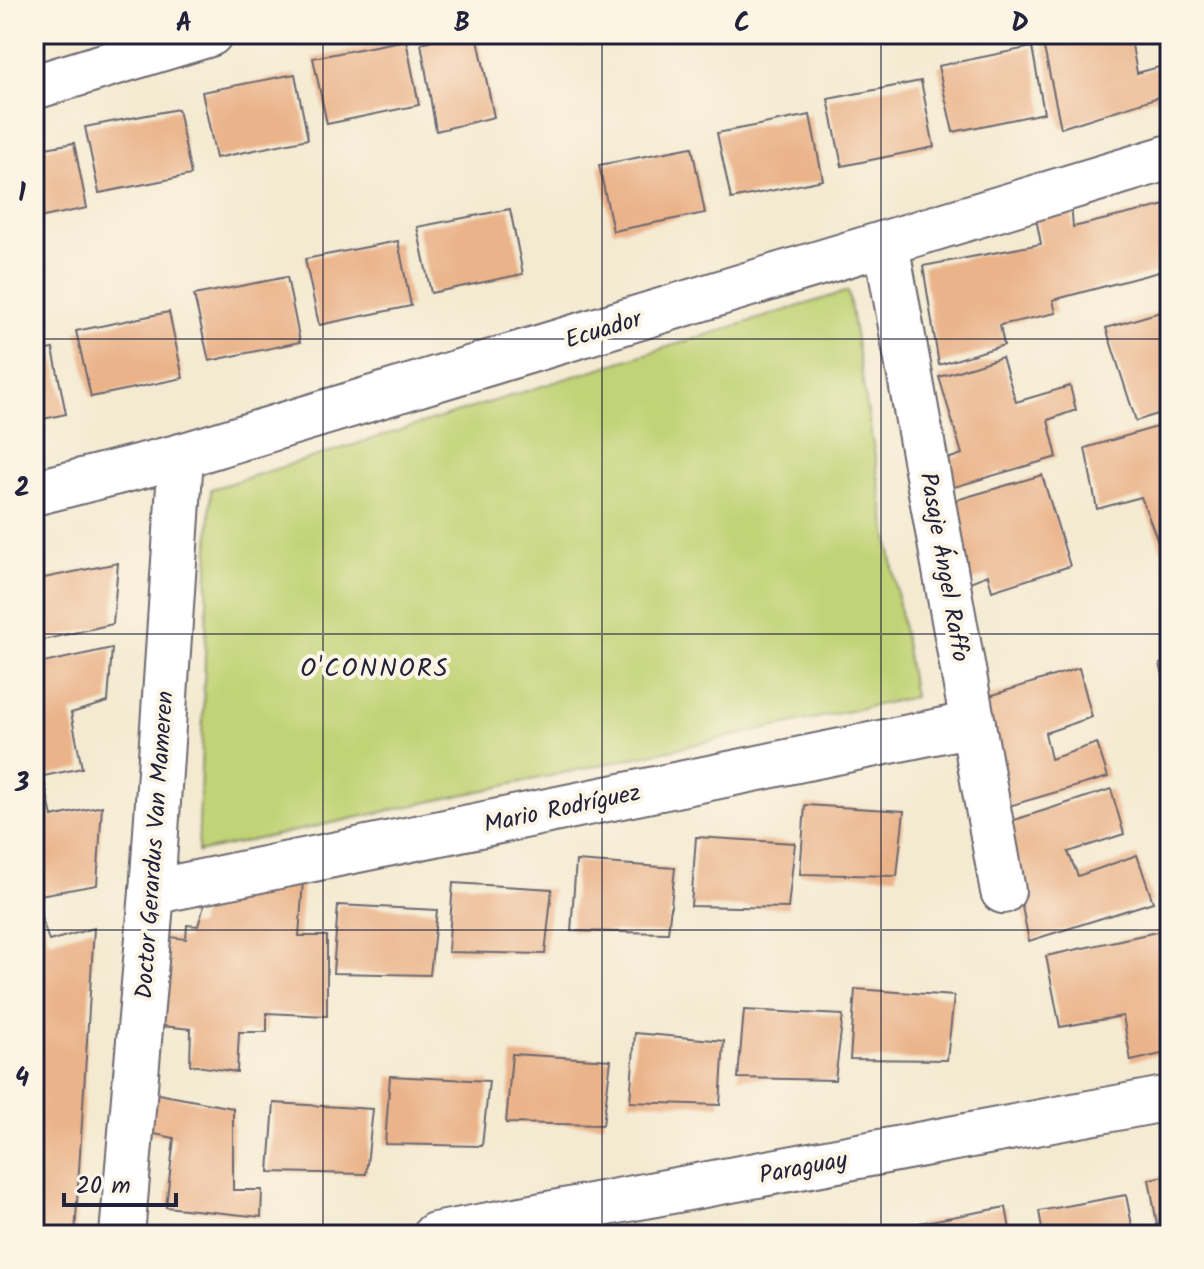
<svg xmlns="http://www.w3.org/2000/svg" width="1204" height="1269" viewBox="0 0 1204 1269" font-family="Kalam,sans-serif">
<style>
.green{fill:#c1d376;stroke:#727a58;stroke-width:2}
.building{fill:#eab38a}
.lines{fill:none;stroke-linecap:round;stroke-linejoin:round}
.minor-casing{stroke:#6c6870;stroke-width:48}
.minor{stroke:#fff;stroke-width:44}
.grid{fill:none;stroke:#22223b;stroke-width:2;stroke-opacity:0.55}
.labels{text-anchor:middle;stroke-width:8;stroke-linejoin:round;paint-order:stroke}
.street-label{font-size:24px;fill:#22223b;stroke:#fcf5e5}
.neighbourhood-label{font-size:26px;letter-spacing:2px;fill:#22223b;stroke:#fcf5e5}
.neatline{fill:none;stroke:#22223b;stroke-width:3}
.grid-label{font-size:26px;text-anchor:middle;font-weight:bold;fill:#22223b}
</style>
<rect width="100%" height="100%" fill="#fcf5e5"/>
<filter id="ink" filterUnits="userSpaceOnUse"><feTurbulence type="fractalNoise" baseFrequency=".0125" numOctaves="2"/><feDisplacementMap in="SourceGraphic" scale="16" xChannelSelector="R" yChannelSelector="G"/><feConvolveMatrix kernelMatrix="1 2 1 2 8 2 1 2 1" color-interpolation-filters="sRGB"/></filter>
<filter id="wash" filterUnits="userSpaceOnUse"><feTurbulence type="fractalNoise" baseFrequency=".006" numOctaves="4" result="noise"/><feDisplacementMap in="SourceGraphic" scale="32" xChannelSelector="R" yChannelSelector="G"/><feGaussianBlur stdDeviation="1.8" result="paint"/><feColorMatrix in="noise" values="0 0 0 0 0 0 0 0 0 0 0 0 0 0 0 0 0 1.4 0 .05"/><feComposite in="paint" operator="in"/></filter>
<g filter="url(#wash)">
<rect width="100%" height="100%" fill="#f4ead1"/>
<path class="green" d="M848,291L914,697L198,852L211,489Z"/>
<g id="blocks">
<g class="building">
<path d="M453,34H477L494,117L436,131L421,43Z"/>
<path d="M576,34H620V35L578,44Z"/>
<path d="M1041,34H1130L1137,73L1170,64V83L1162,96L1061,128Z"/>
<path d="M406,40L419,105L327,124L313,58Z"/>
<path d="M1032,47L1044,113L953,132L938,66Z"/>
<path d="M295,74L308,139L216,158L202,92Z"/>
<path d="M921,81L934,147L842,166L828,99Z"/>
<path d="M178,109L191,175L99,193L85,127Z"/>
<path d="M810,115L823,180L731,199L717,133Z"/>
<path d="M74,143L87,208L34,219V150Z"/>
<path d="M692,147L705,213L613,231L599,165Z"/>
<path d="M1071,202L1073,227L1170,204V269L1053,300L1056,313L1000,325L1004,345L939,365L923,266L1041,244L1035,213Z"/>
<path d="M510,209L523,274L431,293L417,227Z"/>
<path d="M398,241L411,306L319,325L305,259Z"/>
<path d="M287,277L300,342L209,361L194,295Z"/>
<path d="M1170,309V410L1136,421L1106,328Z"/>
<path d="M169,312L183,378L91,397L76,331Z"/>
<path d="M53,349L66,414L34,421V352Z"/>
<path d="M1002,357L1016,402L1070,386L1076,410L1048,420L1057,457L944,490L939,462L962,454L939,377Z"/>
<path d="M1170,423V546L1161,549L1141,497L1097,509L1085,448Z"/>
<path d="M1042,475L1070,566L992,591L988,575L962,585L946,503Z"/>
<path d="M118,563L113,624L34,642V580Z"/>
<path d="M112,648L108,702L71,713L82,768L34,778V665Z"/>
<path d="M1170,660V697H1169L1160,664Z"/>
<path d="M1079,668L1092,717L1045,733L1051,759L1097,743L1108,777L1002,808L980,699Z"/>
<path d="M45,784L52,817L102,806L97,885L34,896V787Z"/>
<path d="M1111,789L1124,834L1068,852L1078,876L1137,855L1153,902L1029,941L1005,823Z"/>
<path d="M805,805L904,811L897,876L800,874Z"/>
<path d="M696,837L795,843L788,908L691,906Z"/>
<path d="M576,861L675,868L668,933L571,931Z"/>
<path d="M303,880L299,936H327V1016L267,1013V1032H239L237,1072L190,1065L191,1029L153,1025L161,936L186,939L187,925L198,926L206,899Z"/>
<path d="M453,883L552,889L545,954L448,952Z"/>
<path d="M338,905L437,910L430,975L333,973Z"/>
<path d="M39,910L49,941L94,928L75,1235H34V911Z"/>
<path d="M1166,930L1170,950V1005L1163,1006L1170,1052L1131,1061L1123,1016L1060,1027L1046,956Z"/>
<path d="M855,989L954,996L947,1060L850,1059Z"/>
<path d="M744,1010L843,1015L835,1080L738,1078Z"/>
<path d="M635,1033L724,1041L720,1105L630,1102Z"/>
<path d="M512,1054L611,1060L603,1125L506,1123Z"/>
<path d="M390,1076L489,1081L482,1146L385,1144Z"/>
<path d="M148,1092L233,1108V1190H262L261,1217L166,1207L174,1138L145,1132Z"/>
<path d="M274,1103L373,1109L366,1174L269,1172Z"/>
<path d="M1170,1175V1235H1159L1149,1179Z"/>
<path d="M1126,1195L1134,1235H1043L1039,1211Z"/>
<path d="M1006,1207L1011,1235H921L919,1223Z"/>
</g>
</g>
</g>
<g filter="url(#ink)">
<use href="#blocks" fill-opacity="0" stroke="#6c6870" stroke-width="2"/>
<g class="lines">
<g class="minor-casing">
<g id="minor">
<path d="M34,87L210,34"/>
<path d="M886,243L1003,891"/>
<path d="M34,493L181,456L1170,157"/>
<path d="M152,892L973,724"/>
<path d="M122,1235L152,892L181,456"/>
<path d="M435,1235L1170,1098"/>
</g>
</g>
<use href="#minor" class="minor"/>
</g>
</g>
<path class="grid" d="M323,34V1235M602,34V1235M881,34V1235M34,339H1170M34,634H1170M34,930H1170"/>
<g class="labels">
<g class="street-label">
<text transform="translate(603 329) rotate(-17)" y="8">Ecuador</text>
<text transform="translate(945 567) rotate(80)" y="8">Pasaje Ángel Raffo</text>
<text transform="translate(562 808) rotate(-12)" y="8">Mario Rodríguez</text>
<text transform="translate(154 845) rotate(-86)" y="8">Doctor Gerardus Van Mameren</text>
<text transform="translate(803 1167) rotate(-11)" y="8">Paraguay</text>
</g>
<g class="neighbourhood-label">
<text x="375" y="676">O'CONNORS</text>
</g>
</g>
<rect width="1204" height="1269" fill="none" stroke="#fcf5e5" stroke-width="88"/>
<path d="M64 1193v12h112v-12" fill="none" stroke="#22223b" stroke-width="4"/>
<text x="76" y="1193" font-size="24" fill="#22223b" stroke="#fcf5e5" stroke-width="6" paint-order="stroke">20 m</text>
<rect x="44" y="44" width="1116" height="1181" class="neatline"/>
<g class="grid-label">
<text x="184" y="31">A</text>
<text x="462" y="31">B</text>
<text x="742" y="31">C</text>
<text x="1020" y="31">D</text>
<text x="22" y="201">1</text>
<text x="22" y="496">2</text>
<text x="22" y="791">3</text>
<text x="22" y="1086">4</text>
</g>
</svg>
